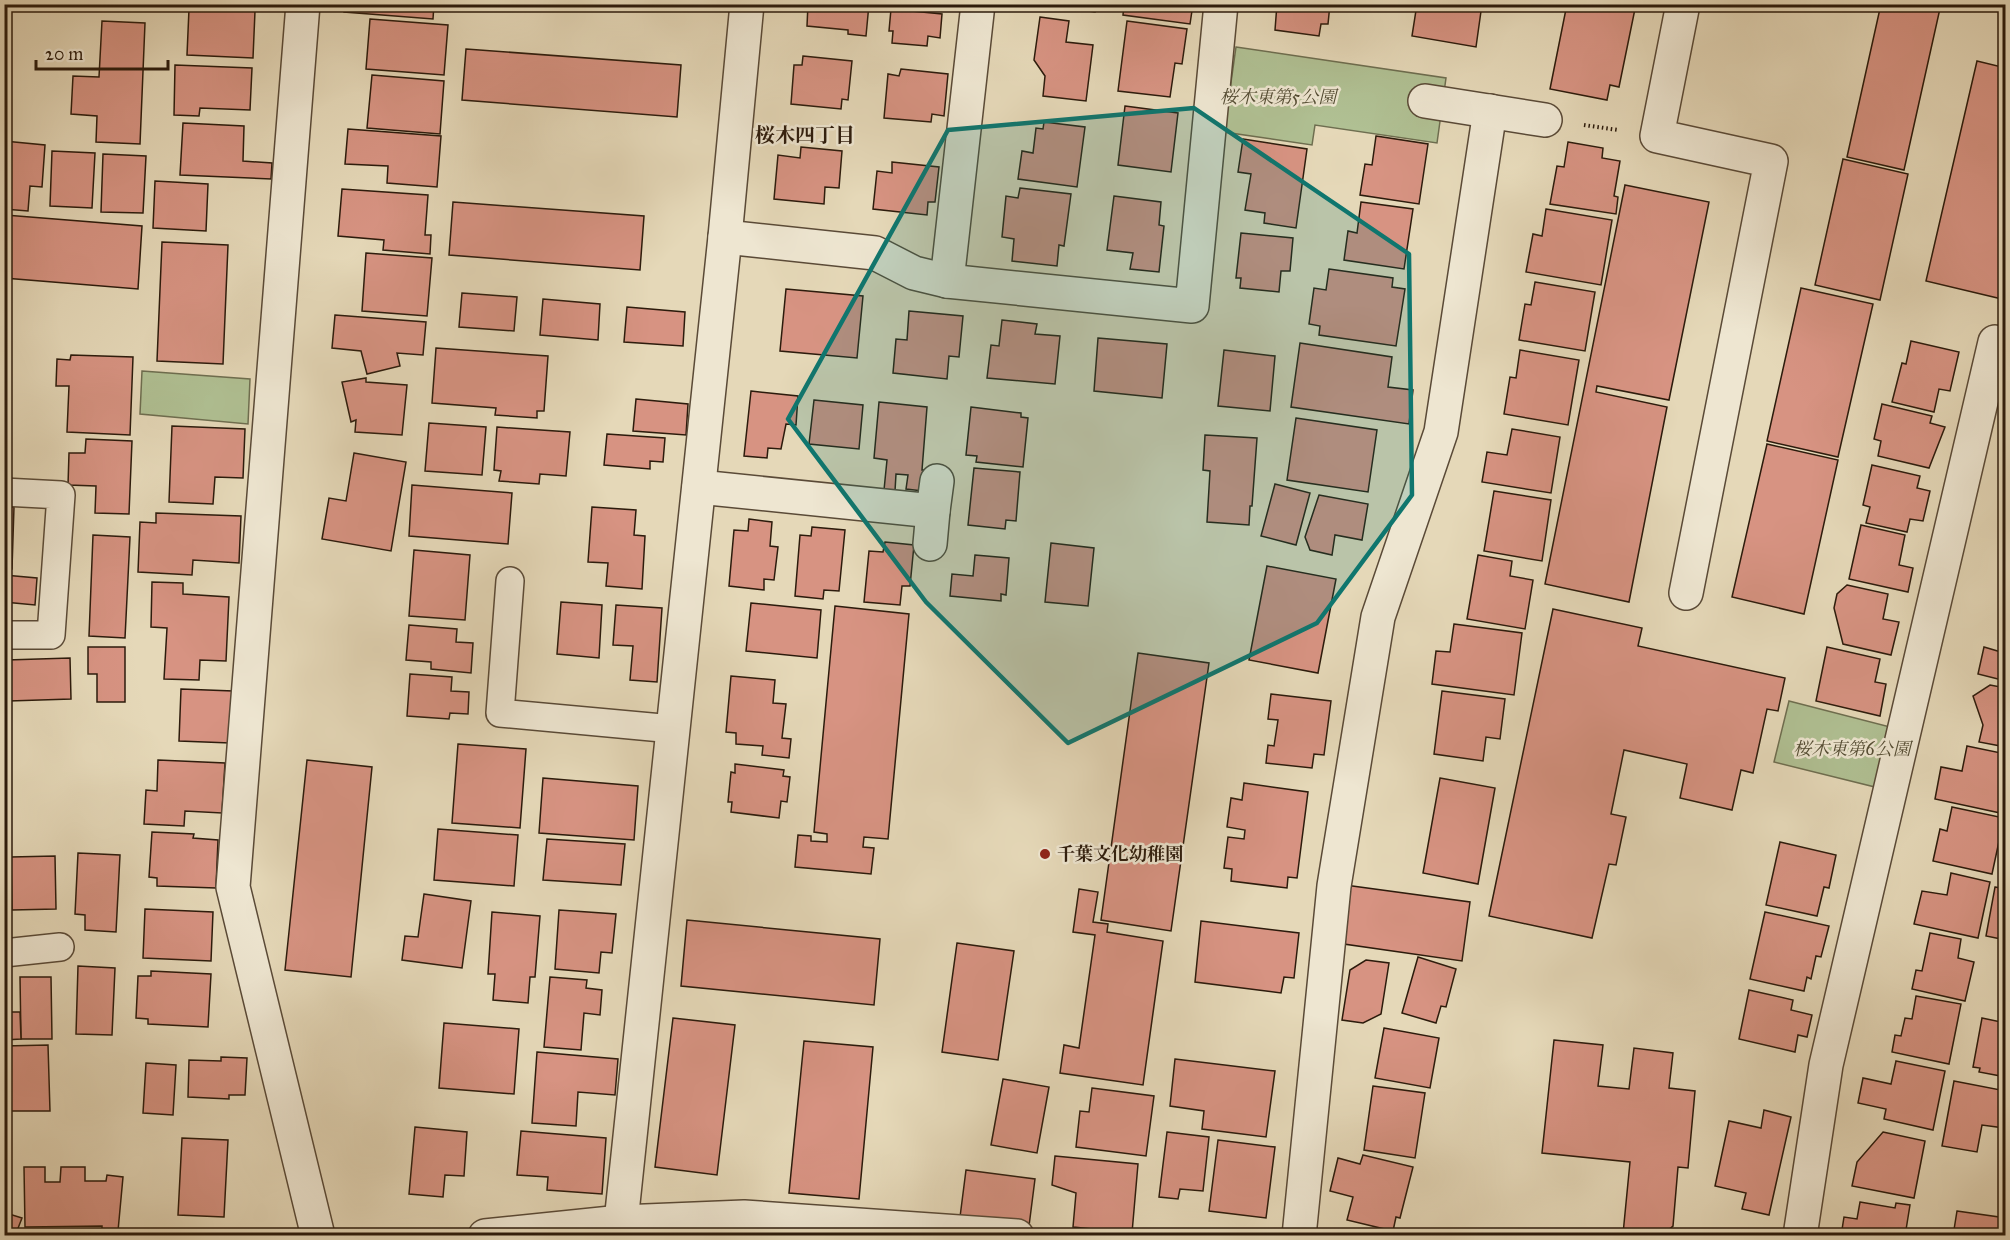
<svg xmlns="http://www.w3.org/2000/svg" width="2010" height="1240" viewBox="0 0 2010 1240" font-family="'IM FELL Great Primer','Noto Serif JP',serif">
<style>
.green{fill:#b0c093;stroke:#6e6e50;stroke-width:1.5}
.building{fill:#d79382;stroke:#2c1b0c;stroke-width:1.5}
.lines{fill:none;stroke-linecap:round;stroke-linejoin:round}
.service-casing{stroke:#5a4a37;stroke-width:30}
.minor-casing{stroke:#5a4a37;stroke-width:36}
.path{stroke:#2c1b0c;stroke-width:4;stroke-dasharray:1.5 3;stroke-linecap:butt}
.service{stroke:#eee6d1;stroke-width:27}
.minor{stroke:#eee6d1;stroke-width:33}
.marked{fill:#0f766e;fill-opacity:0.2;stroke:#0f766e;stroke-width:4.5;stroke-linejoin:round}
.poi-dot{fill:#8f2418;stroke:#eee6d1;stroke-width:2}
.labels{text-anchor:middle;stroke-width:5;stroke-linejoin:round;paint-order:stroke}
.park-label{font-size:18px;font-style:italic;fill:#544d34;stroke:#eee6d1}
.poi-label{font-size:18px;font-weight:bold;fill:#2c1b0c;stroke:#eee6d1;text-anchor:start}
.neighbourhood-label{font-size:20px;font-weight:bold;fill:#2c1b0c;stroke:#eee6d1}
</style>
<rect width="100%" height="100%" fill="#e5d8b8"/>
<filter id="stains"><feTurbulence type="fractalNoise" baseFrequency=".00333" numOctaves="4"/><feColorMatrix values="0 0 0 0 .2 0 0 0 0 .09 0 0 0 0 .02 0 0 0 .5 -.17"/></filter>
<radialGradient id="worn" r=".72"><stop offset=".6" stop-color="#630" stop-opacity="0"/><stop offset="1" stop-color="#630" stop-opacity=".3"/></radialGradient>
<g class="green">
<path d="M1236,47L1446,78L1437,143L1315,125L1312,145L1224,132Z"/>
<path d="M142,371L250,379L248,424L140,414Z"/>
<path d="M1789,701L1894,728L1879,788L1774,762Z"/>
</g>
<g class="building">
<path d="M344,4H434L433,19L344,12Z"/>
<path d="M808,4H869L866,36L848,34V30L807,26Z"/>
<path d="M1035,4H1096L1095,12Z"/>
<path d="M1124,4H1193L1190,24L1123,15Z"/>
<path d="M1277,4H1330L1328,24H1321L1319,36L1275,30Z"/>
<path d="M1417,4H1482L1476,47L1412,36Z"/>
<path d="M1567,4H1636L1619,87L1610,85L1607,100L1550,89Z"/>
<path d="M1881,4H1941L1904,170L1847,157Z"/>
<path d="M189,9L255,11L253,58L187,55Z"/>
<path d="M891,9L942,14L940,38L928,36L927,46L892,43L893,31H889Z"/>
<path d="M1040,17L1069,21L1066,42L1093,45L1086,101L1043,96L1045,76L1034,60Z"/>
<path d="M370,19L448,25L444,75L366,69Z"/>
<path d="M102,21L145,23L140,144L96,142L97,116L71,114L73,76L99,77Z"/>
<path d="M1127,21L1187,29L1182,64L1175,63L1170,97L1118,91Z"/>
<path d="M466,49L681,65L677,117L462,100Z"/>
<path d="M803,56L852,61L848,100L842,99L841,109L791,104L794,65H802Z"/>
<path d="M1977,61L2006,68V300L1926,281Z"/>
<path d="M175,65L252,68L250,110L200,108L199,116L174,115Z"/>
<path d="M901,69L948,74L944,116L932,114L931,122L884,118L888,74L899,76Z"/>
<path d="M372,75L444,81L440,134L367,128Z"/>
<path d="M1125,106L1178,113L1171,172L1118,165Z"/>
<path d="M1044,122L1085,127L1077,187L1018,179L1022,151L1033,153L1036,128L1043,129Z"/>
<path d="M183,123L244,126L243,161L272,163L271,179L180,175Z"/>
<path d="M348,129L441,136L437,187L387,183L388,166L345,164Z"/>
<path d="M1376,136L1428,144L1419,204L1360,195L1365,164L1372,165Z"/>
<path d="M1243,139L1307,149L1296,228L1264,223L1265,213L1245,210L1251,174L1238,172Z"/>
<path d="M4,141L45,145L42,187L30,186L28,211L4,209Z"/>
<path d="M1568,142L1603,148L1602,158L1620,161L1614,196L1618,197L1616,214L1550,204L1557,166L1564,167Z"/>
<path d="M801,147L842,151L839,188L825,187L824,204L774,199L778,155L800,158Z"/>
<path d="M52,151L95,153L92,208L50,206Z"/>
<path d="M103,154L146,156L143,213L101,212Z"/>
<path d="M1843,159L1908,174L1880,300L1815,285Z"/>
<path d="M892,162L939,167L935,202H928L927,215L873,209L877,171L892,173Z"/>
<path d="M155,181L208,184L206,231L153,228Z"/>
<path d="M1625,185L1709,202L1669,400L1597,386L1596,392L1667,407L1629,602L1545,584Z"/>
<path d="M1020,188L1071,194L1064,246L1059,245L1057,266L1012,261L1014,239L1002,237L1006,196L1018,198Z"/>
<path d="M342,189L428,195L425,235H431L430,254L383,250L384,240L338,236Z"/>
<path d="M1114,196L1161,202L1159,225L1164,226L1159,272L1130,269L1133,253L1107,250Z"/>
<path d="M453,202L644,216L640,270L449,255Z"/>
<path d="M1361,202L1413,209L1404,269L1344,260L1348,231L1357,233Z"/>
<path d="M1546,209L1612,220L1601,285L1526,272L1533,234L1542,236Z"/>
<path d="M5,215L142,226L138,289L4,278Z"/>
<path d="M1241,233L1293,238L1290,271H1281L1279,292L1240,288L1241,278H1236Z"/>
<path d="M162,242L228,245L223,364L157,361Z"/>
<path d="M366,253L432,258L427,316L362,311Z"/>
<path d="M1329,269L1393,278L1392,287L1405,289L1396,346L1319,335L1320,326L1309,324L1314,288L1326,290Z"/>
<path d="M1535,282L1595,292L1585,351L1519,340L1525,304L1531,305Z"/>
<path d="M1801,288L1873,304L1838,457L1767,441Z"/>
<path d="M786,289L863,296L857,358L780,351Z"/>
<path d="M462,293L517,297L514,331L459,327Z"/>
<path d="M543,299L600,304L598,340L540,335Z"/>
<path d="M627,307L685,312L683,346L624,342Z"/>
<path d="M909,311L963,316L959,357L949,356L947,379L893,373L896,339L907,340Z"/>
<path d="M335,315L426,322L423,355L397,353L400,366L367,374L361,351L332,348Z"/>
<path d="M1002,320L1037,324L1035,334L1060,336L1055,384L987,378L991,345L999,346Z"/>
<path d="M1098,338L1167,344L1162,398L1094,391Z"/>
<path d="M1911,341L1959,352L1950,391L1939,389L1934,412L1892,402L1902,363L1906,364Z"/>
<path d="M1300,343L1392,357L1388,387L1413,390L1409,424L1291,407Z"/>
<path d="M436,348L548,356L544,411H537V418L495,415L496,408L432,403Z"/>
<path d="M1224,350L1275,356L1270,411L1218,406Z"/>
<path d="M1520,350L1579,360L1568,425L1504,414L1510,377L1516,378Z"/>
<path d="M71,355L133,357L130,435L67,432L69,386H56L57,359L70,360Z"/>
<path d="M366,378V382L407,385L402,435L355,432L356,420L351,422L342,382Z"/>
<path d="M751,391L798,396L796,425L786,424L781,449L768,448L767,458L744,456Z"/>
<path d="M636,399L688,404L686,435L633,431Z"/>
<path d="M814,400L863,405L859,449L809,444Z"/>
<path d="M879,402L927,407L922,470H925L923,491L906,489L908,475L896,474L895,491L884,490L887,460L874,458Z"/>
<path d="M1882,404L1932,416L1930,423L1945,427L1929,468L1878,456L1881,441L1874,439Z"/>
<path d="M971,407L1021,413V417L1028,418L1023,467L976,462L977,456L966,455Z"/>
<path d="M1296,418L1377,430L1368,492L1287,480Z"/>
<path d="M429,423L486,427L482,475L425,471Z"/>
<path d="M172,426L245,429L243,478L215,477L213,504L169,502Z"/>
<path d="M497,427L570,432L566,476L540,474L539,484L499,481L501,471L494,470Z"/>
<path d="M1512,429L1560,437L1551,493L1482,482L1487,452L1507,455Z"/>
<path d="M607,434L665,438L663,462L650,461V469L604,465Z"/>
<path d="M1205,435L1257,438L1252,506H1250L1249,525L1207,522L1210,471L1203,470Z"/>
<path d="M86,439L132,441L129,514L95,513L96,486L68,485L69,453H85Z"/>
<path d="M2003,442H2006V458L1999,457Z"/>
<path d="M1767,444L1838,460L1804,614L1732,597Z"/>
<path d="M354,453L406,462L391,551L322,539L329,498L346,501Z"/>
<path d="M1872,465L1920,476L1917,488L1930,491L1923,521L1910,519L1907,532L1866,523L1870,507L1863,505Z"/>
<path d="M974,468L1020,472L1016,521L1006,520L1005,529L968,525Z"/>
<path d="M1275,484L1310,493L1296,545L1261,536Z"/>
<path d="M412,485L512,493L508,544L409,536Z"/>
<path d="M1494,491L1551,500L1542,561L1484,551Z"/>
<path d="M1319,495L1368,504L1362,540L1335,535L1332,555L1310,550L1305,537Z"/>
<path d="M4,507H14L12,569L4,568Z"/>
<path d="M592,507L636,510L634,535L645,536L642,589L606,586L608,563L588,562Z"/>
<path d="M156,513L241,516L239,563L193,560L192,575L138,572L140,522L156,523Z"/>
<path d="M749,519L772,522L770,546L778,547L774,580L764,579V590L729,586L734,530L748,531Z"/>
<path d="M1861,525L1905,535L1899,565L1913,568L1908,592L1849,579Z"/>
<path d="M812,527L845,530L839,591L824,590L823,599L795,596L800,535L811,536Z"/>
<path d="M2006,527V552L1999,551Z"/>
<path d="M93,535L130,537L125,638L89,636Z"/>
<path d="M885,542L914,545L910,586H902L900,605L864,602L869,551L883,552Z"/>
<path d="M1051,543L1094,548L1088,606L1045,602Z"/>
<path d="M414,550L470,555L465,620L409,616Z"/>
<path d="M975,555L1009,558L1006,595L1001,594V601L950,596L952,574L973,576Z"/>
<path d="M1478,555L1512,561L1510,576L1533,580L1525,629L1467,619Z"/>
<path d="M1267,566L1336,579L1318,673L1249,660Z"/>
<path d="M4,575L37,578L35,605L4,602Z"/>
<path d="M152,582L183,583V594L229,597L226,661L200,660L199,680L164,679L167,628L151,627Z"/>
<path d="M1847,585L1888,594L1883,619L1899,622L1891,655L1843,644L1834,608L1837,594Z"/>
<path d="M561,602L602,605L599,658L557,654Z"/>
<path d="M751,603L821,610L817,658L746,651Z"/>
<path d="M616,605L662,608L657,682L630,680L633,646L613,645Z"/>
<path d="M2002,605L2006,606V619L1999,617Z"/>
<path d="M835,606L909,614L888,839L864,837L863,847L874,848L871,874L795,867L798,835L811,836V841L827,842V834L814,832Z"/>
<path d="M1553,609L1642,628L1638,646L1785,678L1778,711L1767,709L1753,773L1741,770L1732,810L1680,798L1687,764L1624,750L1611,814L1626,817L1616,865L1609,864L1592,938L1489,916Z"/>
<path d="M1454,624L1522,633L1514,695L1432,684L1436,651L1450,652Z"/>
<path d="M409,625L457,629L456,642L473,643L471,673L431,669V662L406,660Z"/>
<path d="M2006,632V681L1978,674L1984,647L2001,652Z"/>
<path d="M88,647H125V702H97V674H88Z"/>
<path d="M1827,647L1880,659L1875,682L1886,684L1880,716L1816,701Z"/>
<path d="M1138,653L1209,663L1171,931L1101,920Z"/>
<path d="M70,658L71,699L9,701L7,660Z"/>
<path d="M410,674L452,677L451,691L469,692L468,714L450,713L449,719L407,716Z"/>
<path d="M731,676L775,680L773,703L786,704L782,738L791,739L789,758L762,755L763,746L736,744V733L726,732Z"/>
<path d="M1990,685L2006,688V747L1979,742L1983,725L1973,696Z"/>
<path d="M181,689L233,691L230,743L179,741Z"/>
<path d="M1442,691L1505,699L1500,739L1486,737L1483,761L1434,754Z"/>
<path d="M1271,694L1331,701L1324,755L1314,754L1312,768L1266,763L1268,745L1274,746L1278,720L1268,719Z"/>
<path d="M458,744L526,749L520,828L452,823Z"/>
<path d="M1967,746L2006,754L2005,814L1935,799L1941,767L1962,771Z"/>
<path d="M158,760L225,763L222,813L185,811L184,826L144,824L146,790L157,791Z"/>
<path d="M307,760L372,767L351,977L285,970Z"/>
<path d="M735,764L784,770L783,776L790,777L787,802L781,801L779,818L731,812L732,802H728L731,772L735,773Z"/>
<path d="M543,778L638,786L634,840L539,833Z"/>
<path d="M1440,778L1495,788L1478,884L1423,873Z"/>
<path d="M1244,783L1308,792L1297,878L1288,877L1287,888L1231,881L1232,869L1224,868L1228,837L1244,839L1245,830L1227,827L1231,798L1242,800Z"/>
<path d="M1952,807L2004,818L1992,874L1933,861L1940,829L1947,831Z"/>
<path d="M438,829L518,835L514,886L434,880Z"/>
<path d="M152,832L194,834L193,838L218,840L216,888L157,886V878L149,877Z"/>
<path d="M547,839L625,844L621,885L543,880Z"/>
<path d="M1780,842L1836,855L1829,888L1824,887L1817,916L1766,905Z"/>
<path d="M78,853L120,855L116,932L85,930V915L75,914Z"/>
<path d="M55,856L56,909L12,910L11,857Z"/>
<path d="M1951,873L1990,882L1978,938L1914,924L1922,891L1947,895Z"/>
<path d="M1345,885L1470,902L1462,961L1337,943Z"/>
<path d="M1995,887L2006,889V940L1986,936Z"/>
<path d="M1079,889L1098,892L1093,922L1108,924L1107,932L1163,941L1143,1085L1060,1073L1064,1045L1079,1048L1095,935L1073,932Z"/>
<path d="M424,894L471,901L462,968L402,960L405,936L418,937Z"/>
<path d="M145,909L213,912L211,961L143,958Z"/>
<path d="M559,910L616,914L612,953L601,952L599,973L555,969Z"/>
<path d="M492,912L540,916L535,977H530L528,1003L493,1000L495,974H488Z"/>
<path d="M1765,912L1829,926L1821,957L1816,956L1811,979L1807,977L1804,991L1750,979Z"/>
<path d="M687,920L880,939L874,1005L681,986Z"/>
<path d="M1201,921L1299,933L1294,978L1284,977L1281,993L1195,982Z"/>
<path d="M1930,933L1961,939L1958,958L1974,962L1965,1001L1912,989L1916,970L1922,971Z"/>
<path d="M957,943L1014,951L998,1060L942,1052Z"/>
<path d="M1418,957L1456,969L1446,1007L1441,1006L1436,1023L1402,1013Z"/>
<path d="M1366,960L1389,963L1381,1014L1363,1023L1342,1020L1350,970Z"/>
<path d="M78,966L115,968L112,1035L76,1034Z"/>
<path d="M151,971L211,974L208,1027L148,1024V1019L136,1018L138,976H151Z"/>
<path d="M20,977H51L52,1039H21Z"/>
<path d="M550,977L587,980L586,988L602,990L600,1015L584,1013L581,1050L544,1047Z"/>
<path d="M1749,990L1793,1000L1791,1010L1812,1015L1807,1037L1798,1035L1795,1052L1739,1039Z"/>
<path d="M1916,996L1961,1004L1949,1064L1892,1052L1895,1035L1901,1036L1905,1018L1912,1019Z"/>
<path d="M4,1012H20L21,1039L4,1040Z"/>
<path d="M673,1018L735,1025L717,1175L655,1167Z"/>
<path d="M1982,1018L2006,1023V1077L1979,1072L1980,1068L1973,1067Z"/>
<path d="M444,1023L519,1029L514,1094L439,1088Z"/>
<path d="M1384,1028L1439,1038L1430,1088L1375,1078Z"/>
<path d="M1554,1040L1603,1045L1598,1086L1629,1089L1634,1048L1673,1053L1669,1088L1695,1091L1688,1168L1678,1167L1673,1226L1661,1236L1623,1234L1630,1162L1542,1153Z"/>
<path d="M804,1041L873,1047L859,1199L789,1193Z"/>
<path d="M48,1045L50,1111H4V1046Z"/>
<path d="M537,1052L618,1059L615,1095L578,1092L576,1126L532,1123Z"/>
<path d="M221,1057L247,1058L245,1095H229V1099L188,1097L189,1060L221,1061Z"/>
<path d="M1175,1059L1275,1071L1266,1137L1202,1129L1204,1111L1170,1106Z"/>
<path d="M1896,1061L1945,1071L1933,1130L1884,1119L1886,1109L1858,1103L1863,1078L1891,1084Z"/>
<path d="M146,1063L176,1065L173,1115L143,1113Z"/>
<path d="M1003,1079L1049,1087L1037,1153L991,1145Z"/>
<path d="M1954,1081L2006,1091V1148L2000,1147L2004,1128L1982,1125L1977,1152L1942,1146Z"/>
<path d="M1373,1086L1425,1093L1415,1158L1364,1150Z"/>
<path d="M1092,1088L1154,1096L1146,1156L1076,1147L1080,1111L1089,1112Z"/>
<path d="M1764,1110L1791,1117L1769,1215L1742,1209L1746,1193L1715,1186L1729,1121L1761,1128Z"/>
<path d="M415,1127L467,1132L464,1176L445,1175L443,1197L409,1194Z"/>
<path d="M521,1131L606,1138L602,1194L547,1190L548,1177L517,1175Z"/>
<path d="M1167,1132L1209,1137L1203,1191L1180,1189L1178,1199L1159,1197Z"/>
<path d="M1883,1132L1925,1141L1914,1198L1852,1186L1857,1162Z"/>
<path d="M182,1138L228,1140L224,1217L178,1215Z"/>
<path d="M1218,1140L1275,1147L1266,1218L1209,1211Z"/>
<path d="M1363,1155L1413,1167L1400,1218L1396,1217L1393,1231L1347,1220L1353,1197L1330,1191L1338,1158L1360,1164Z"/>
<path d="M1055,1156L1138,1164L1132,1233L1073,1227L1076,1193L1052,1185Z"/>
<path d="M24,1167H45V1182H60L61,1167H85V1181H106L107,1175L123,1177L118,1231L102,1229V1226L25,1227Z"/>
<path d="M966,1170L1035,1179L1029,1226L960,1217Z"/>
<path d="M4,1175H9V1214L22,1218L15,1236H4Z"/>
<path d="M1860,1202L1895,1208L1896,1203L1910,1205L1905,1236H1841L1844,1217L1857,1219Z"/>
<path d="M1957,1211L2006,1218V1236H1953Z"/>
</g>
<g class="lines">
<g class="service-casing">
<g id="service">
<path d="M4,492L61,495L51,635H4"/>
<path d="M510,581L500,713L673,729"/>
<path d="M4,953L60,947"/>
</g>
</g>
<g class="minor-casing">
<g id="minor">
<path d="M303,4L233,887L318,1236"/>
<path d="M1683,4L1657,136L1771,161L1686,593"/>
<path d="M1425,101L1545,120"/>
<path d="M725,237L875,253L914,273L947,281L1192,306L1221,4"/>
<path d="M947,281L978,4"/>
<path d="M699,487L933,511L937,481"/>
<path d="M930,544L933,511"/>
<path d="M621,1222L725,237L747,4"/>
<path d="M485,1236L621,1222L744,1217L1017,1236"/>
<path d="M1299,1236L1334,886L1378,617L1441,432L1490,111"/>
<path d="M1800,1236L1826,1065L1995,342"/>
</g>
</g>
<path class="path" d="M1584,125L1618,130"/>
<use href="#service" class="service"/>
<use href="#minor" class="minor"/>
</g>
<path class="marked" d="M1194,108L1409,254L1412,495L1317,623L1068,743L926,602L788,419L948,130Z"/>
<circle class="poi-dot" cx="1045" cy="854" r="6"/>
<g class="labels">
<g class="park-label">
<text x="1278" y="103">桜木東第5公園</text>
<text x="1852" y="755">桜木東第6公園</text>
</g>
<g class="poi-label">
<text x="1057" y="860">千葉文化幼稚園</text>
</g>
<g class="neighbourhood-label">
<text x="805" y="142">桜木四丁目</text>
</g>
</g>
<rect width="2010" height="1240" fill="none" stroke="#e5d8b8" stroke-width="24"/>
<rect x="6" y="6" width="1998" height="1228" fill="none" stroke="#2c1b0c" stroke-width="3"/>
<rect x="12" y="12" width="1986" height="1216" fill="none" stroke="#2c1b0c" stroke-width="1.5"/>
<path d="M36 60v9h132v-9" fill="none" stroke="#2c1b0c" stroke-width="3"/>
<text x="45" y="60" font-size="18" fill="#2c1b0c" stroke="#eee6d1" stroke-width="4.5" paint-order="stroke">20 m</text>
<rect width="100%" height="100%" filter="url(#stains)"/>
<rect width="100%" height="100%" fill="url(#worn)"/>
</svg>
